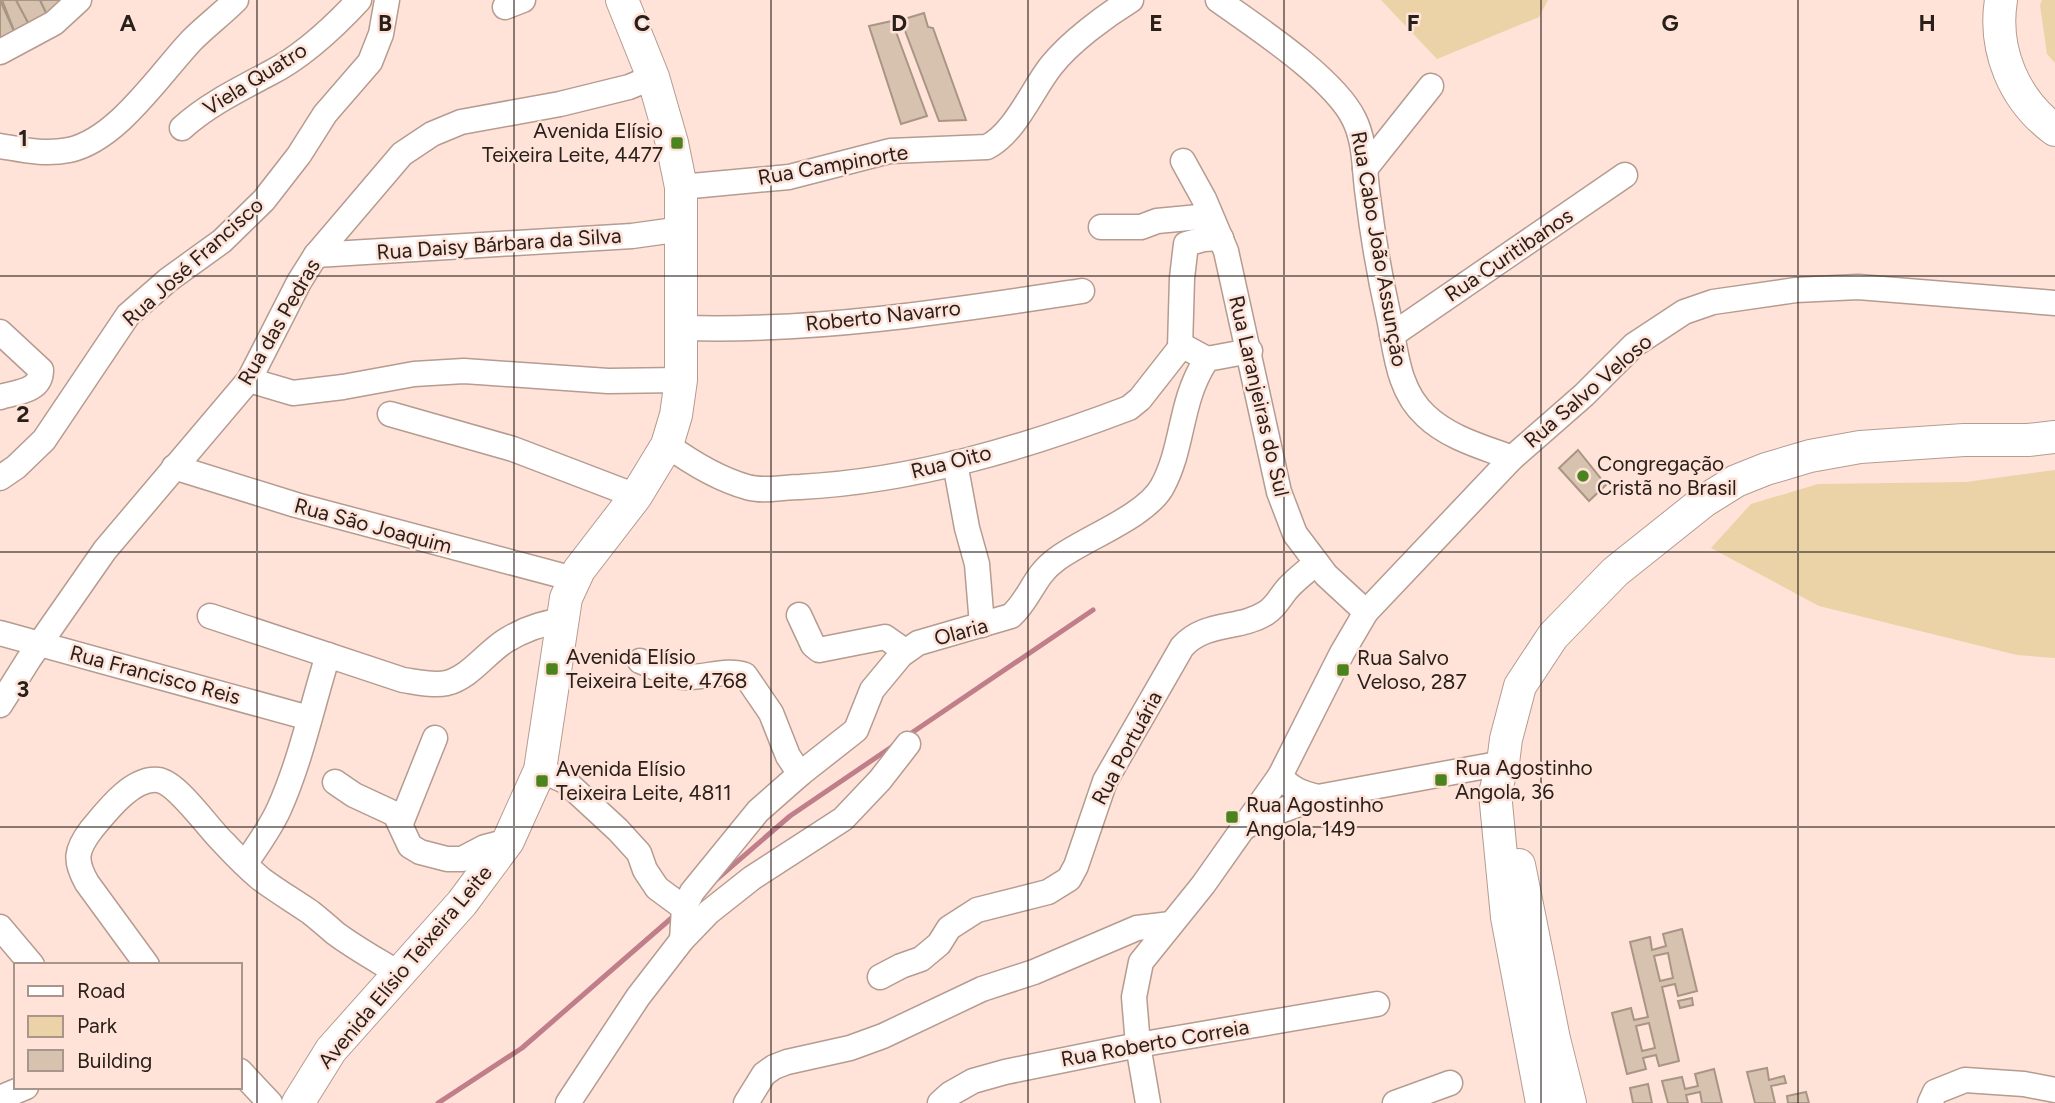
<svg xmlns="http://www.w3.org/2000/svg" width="2055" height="1103" viewBox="0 0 2055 1103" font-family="Figtree,sans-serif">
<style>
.green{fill:#ebd2a7}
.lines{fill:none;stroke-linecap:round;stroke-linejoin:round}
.stream{stroke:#bf7e8a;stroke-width:5}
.building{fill:#d7c2b0;stroke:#a99584;stroke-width:2;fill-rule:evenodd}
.minor-casing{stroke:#b59b90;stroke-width:27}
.major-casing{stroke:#b59b90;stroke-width:34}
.minor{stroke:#fff;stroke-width:24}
.major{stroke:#fff;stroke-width:32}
.grid{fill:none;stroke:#29201b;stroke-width:2;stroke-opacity:0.55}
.poi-dot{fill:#4b841e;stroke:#ffe3d8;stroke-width:2.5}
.labels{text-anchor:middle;stroke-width:5;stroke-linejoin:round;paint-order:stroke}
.street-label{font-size:21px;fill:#29201b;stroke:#ffe3d8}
.poi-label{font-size:21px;fill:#29201b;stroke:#ffe3d8;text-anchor:start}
.grid-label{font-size:23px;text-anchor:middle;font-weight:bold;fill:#29201b;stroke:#ffe3d8;stroke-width:5;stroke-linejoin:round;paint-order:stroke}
</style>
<rect width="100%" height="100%" fill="#ffe3d8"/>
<g class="green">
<path d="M1381,0H1548L1539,17L1437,59Z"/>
<path d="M2042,0H2055V63L2047,54L2040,5Z"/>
<path d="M2055,470V658L2017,655L1819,606L1711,548L1751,504L1818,484L1966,482Z"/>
</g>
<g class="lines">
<g class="stream">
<path d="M907,736L1093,610"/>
<path d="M717,879L790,816L893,746"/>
<path d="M438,1103L522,1048L675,915"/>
</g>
</g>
<g class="building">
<path d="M0,0L17,38L0,44Z"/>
<path d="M2,0H16L32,30L17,38Z"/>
<path d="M16,0H40L50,21L32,30Z"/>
<path d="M40,0H63L50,21Z"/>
<path d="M924,13L928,27L933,28L966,120L939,121L901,20Z"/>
<path d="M892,21L927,116L901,124L869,26Z"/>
<path d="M1578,450L1606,485L1589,501L1559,468Z"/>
<path d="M1682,929L1697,991L1678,996L1675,984L1662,987L1679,1061L1659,1066L1656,1055L1643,1058L1646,1069L1627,1074L1612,1013L1631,1008L1634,1020L1648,1017L1630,942L1650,937L1652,950L1666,946L1663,934ZM1668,953L1673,978L1660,981L1654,956ZM1649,1023L1655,1048L1642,1051L1636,1026Z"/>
<path d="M1692,998L1693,1005L1680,1008L1678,1001Z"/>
<path d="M1767,1068L1769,1080L1784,1076L1786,1083L1771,1086L1775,1103H1755L1747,1072Z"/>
<path d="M1714,1069L1722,1103H1702L1700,1092L1686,1095L1688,1103H1668L1662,1081L1682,1077L1685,1089L1698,1086L1695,1074Z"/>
<path d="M1648,1084L1652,1103H1633L1630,1088Z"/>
<path d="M1806,1092L1809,1103H1788L1787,1096Z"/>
</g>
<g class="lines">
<g class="minor-casing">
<g id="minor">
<path d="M1218,0C1256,27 1334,78 1354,119C1366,143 1364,171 1368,197C1373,238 1380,278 1389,318C1396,352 1398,391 1426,416C1449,438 1483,447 1512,458"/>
<path d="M505,7L523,0"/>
<path d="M0,52L54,23L79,0"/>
<path d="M182,128C207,105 240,89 270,73C303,56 334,27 359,0"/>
<path d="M0,146C24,150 45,155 69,150C117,140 159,75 192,40C206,26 222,14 236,0"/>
<path d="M1183,161L1204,199L1226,251L1279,492L1295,534L1326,575L1366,612"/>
<path d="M1365,169L1431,86"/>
<path d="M681,187L789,177L890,151L987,147C1015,133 1032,90 1051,66C1070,42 1105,16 1131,0"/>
<path d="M1101,227H1141L1157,221L1199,217L1210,214"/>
<path d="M316,255L632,236L682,229"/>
<path d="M683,328C816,332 950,311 1082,291"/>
<path d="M0,332L41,370C41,392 16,392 0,397"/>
<path d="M1392,335L1625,175"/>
<path d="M1180,348L1182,278L1186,244L1204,239L1221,238"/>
<path d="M249,380L293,393L343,387L414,374L464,371L608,381L681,380"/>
<path d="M390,414L513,449L636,496"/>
<path d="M667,445C692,463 718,479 747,487C763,492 783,487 800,487C913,481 1024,448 1129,408L1140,399L1180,348L1185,347L1207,359"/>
<path d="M955,463L967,528L977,564L982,625"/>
<path d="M174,467L296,505L574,579"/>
<path d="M0,478L16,467L44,440L128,315L168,280L222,241L264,200L299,155L325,114L370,62L381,34L387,0"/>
<path d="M799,615L813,645L819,650L885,637L905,651"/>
<path d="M210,616L403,680C417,682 433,686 447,683C470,677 485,654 505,641C521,631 542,623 561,621"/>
<path d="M0,633L309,718"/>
<path d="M640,661C654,666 668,676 683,677C702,679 727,668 745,675L771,713L788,756L800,774"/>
<path d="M0,705L29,659L105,550L249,380L299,282L316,255L402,154L432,134L461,122L560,104L629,87L653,77"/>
<path d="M540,770L565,781L618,830L639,853L645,870L657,888L684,908"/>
<path d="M1280,776C1291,789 1301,793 1318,797L1503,763"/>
<path d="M335,782L354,795L395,814L410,846L420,852L447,859H462L485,847L508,841"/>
<path d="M401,823L435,738"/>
<path d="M1245,827L1264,817L1318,797"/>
<path d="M245,864C257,846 270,829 279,809C301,760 312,706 328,655"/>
<path d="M0,927L32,965"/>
<path d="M682,940L684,908L692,892L758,811L800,774L856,730L872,690L901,655L918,643L1011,616C1031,598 1033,576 1057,559C1085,538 1145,517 1162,487C1184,447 1179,403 1205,362L1207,359L1250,351"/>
<path d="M147,965L87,883C74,860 76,850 91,830C106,812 132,777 158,780C177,782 208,828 223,842C235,855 248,868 261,879C277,891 294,901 310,912C319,919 327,926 335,933C355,948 377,960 398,973"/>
<path d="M880,977L901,966L921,959L939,944L949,928L977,910L1048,892L1069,879L1076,866L1105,781L1182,647C1205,621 1239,630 1266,613C1276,607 1280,597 1288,588C1296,579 1307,571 1316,563"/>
<path d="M240,1071L270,1103"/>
<path d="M0,1098L26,1087"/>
<path d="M568,1103L638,997L682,940L709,912L752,878L843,819L880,780L908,744"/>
<path d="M746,1103L764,1074L774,1067L787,1062L850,1048L883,1036L982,989L1034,972L1137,928L1171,924"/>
<path d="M940,1103L950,1094L973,1081L1005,1072L1138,1045L1377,1004"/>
<path d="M1148,1103L1138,1045L1134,997L1141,962L1203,885L1280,776L1342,653L1366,612L1512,458L1584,395L1634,345L1684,312L1713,302L1796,290L1858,287L2055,303"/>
<path d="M1395,1103L1450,1083"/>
<path d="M1930,1103L1935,1092L1965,1080L2024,1084L2055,1090"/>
</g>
</g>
<g class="major-casing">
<g id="major">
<path d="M2001,0C1993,50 2014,100 2055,130"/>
<path d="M1519,865L1554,1039L1570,1103"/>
<path d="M298,1103L331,1050L462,903L508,841L540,770L566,598L579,570L636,496L667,445L676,415L681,380V187L672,143L653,77L622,0"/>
<path d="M1542,1103L1507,917L1495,793L1503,763L1506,739L1520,686L1553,636L1615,572L1704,501L1736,481L1766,469L1810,456L1860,447L1964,440H2028L2055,437"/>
</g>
</g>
<use href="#minor" class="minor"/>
<use href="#major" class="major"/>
</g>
<path class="grid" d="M257,0V1103M514,0V1103M771,0V1103M1028,0V1103M1284,0V1103M1541,0V1103M1798,0V1103M0,276H2055M0,552H2055M0,827H2055"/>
<g class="poi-dot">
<rect x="670" y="136" width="14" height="14" rx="3.5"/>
<circle cx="1583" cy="476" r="7"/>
<rect x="545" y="662" width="14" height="14" rx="3.5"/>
<rect x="1336" y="663" width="14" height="14" rx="3.5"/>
<rect x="1434" y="773" width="14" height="14" rx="3.5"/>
<rect x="535" y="774" width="14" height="14" rx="3.5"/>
<rect x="1225" y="810" width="14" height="14" rx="3.5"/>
</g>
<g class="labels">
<g class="street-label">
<text transform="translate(255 79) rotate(-32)" y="7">Viela Quatro</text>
<text transform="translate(833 165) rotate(-10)" y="7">Rua Campinorte</text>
<text transform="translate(499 244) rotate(-4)" y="7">Rua Daisy Bárbara da Silva</text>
<text transform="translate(1379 249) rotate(80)" y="7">Rua Cabo João Assunção</text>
<text transform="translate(1509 255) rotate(-34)" y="7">Rua Curitibanos</text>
<text transform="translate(193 262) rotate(-42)" y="7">Rua José Francisco</text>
<text transform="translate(883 316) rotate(-6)" y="7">Roberto Navarro</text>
<text transform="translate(279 322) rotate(-60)" y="7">Rua das Pedras</text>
<text transform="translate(1588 391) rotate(-41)" y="7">Rua Salvo Veloso</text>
<text transform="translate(1259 396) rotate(77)" y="7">Rua Laranjeiras do Sul</text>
<text transform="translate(951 462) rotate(-14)" y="7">Rua Oito</text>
<text transform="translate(373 526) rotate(15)" y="7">Rua São Joaquim</text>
<text transform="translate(961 632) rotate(-15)" y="7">Olaria</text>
<text transform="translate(155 675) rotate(15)" y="7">Rua Francisco Reis</text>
<text transform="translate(1127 748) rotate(-62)" y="7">Rua Portuária</text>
<text transform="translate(405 967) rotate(-50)" y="7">Avenida Elísio Teixeira Leite</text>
<text transform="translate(1155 1043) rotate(-10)" y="7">Rua Roberto Correia</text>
</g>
<g class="poi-label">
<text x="663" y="138" text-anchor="end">Avenida Elísio<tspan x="663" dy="24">Teixeira Leite, 4477</tspan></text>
<text x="1597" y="471">Congregação<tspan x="1597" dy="24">Cristã no Brasil</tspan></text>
<text x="566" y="664">Avenida Elísio<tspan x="566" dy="24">Teixeira Leite, 4768</tspan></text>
<text x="1357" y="665">Rua Salvo<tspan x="1357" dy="24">Veloso, 287</tspan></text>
<text x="1455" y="775">Rua Agostinho<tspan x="1455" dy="24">Angola, 36</tspan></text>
<text x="556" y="776">Avenida Elísio<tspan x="556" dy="24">Teixeira Leite, 4811</tspan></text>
<text x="1246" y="812">Rua Agostinho<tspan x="1246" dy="24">Angola, 149</tspan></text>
</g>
</g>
<g class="grid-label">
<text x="128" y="31">A</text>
<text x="385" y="31">B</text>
<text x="642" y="31">C</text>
<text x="899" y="31">D</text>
<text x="1156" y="31">E</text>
<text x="1413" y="31">F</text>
<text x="1670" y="31">G</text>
<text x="1927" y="31">H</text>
<text x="23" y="146">1</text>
<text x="23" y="422">2</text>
<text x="23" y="697">3</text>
</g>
<rect x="14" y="963" width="228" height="126" fill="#ffe3d8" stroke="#a9958c" stroke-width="2"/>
<rect x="28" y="986" width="35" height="10" fill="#ffffff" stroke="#a9958c" stroke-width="2"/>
<text x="77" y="998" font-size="21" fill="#29201b">Road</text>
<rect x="28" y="1016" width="35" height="21" fill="#ebd2a7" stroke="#a9958c" stroke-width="2"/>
<text x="77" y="1033" font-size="21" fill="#29201b">Park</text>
<rect x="28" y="1050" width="35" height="21" fill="#d7c2b0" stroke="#a9958c" stroke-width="2"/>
<text x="77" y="1068" font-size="21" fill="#29201b">Building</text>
</svg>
